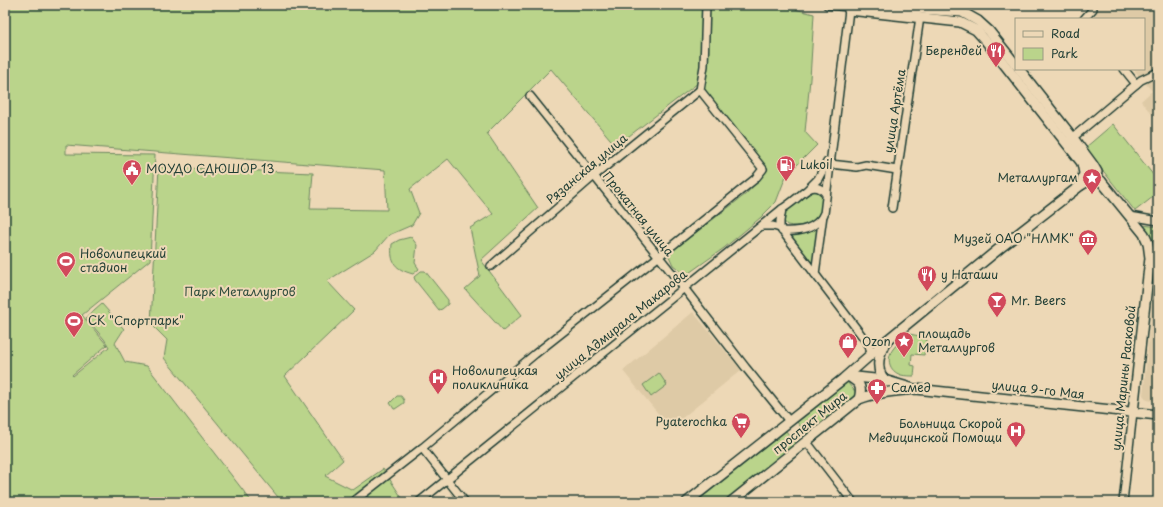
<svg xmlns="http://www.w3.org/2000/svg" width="1163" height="507" viewBox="0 0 1163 507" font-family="'Playpen Sans',sans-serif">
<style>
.built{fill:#decaa6}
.green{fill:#bad48b;stroke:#6c8860}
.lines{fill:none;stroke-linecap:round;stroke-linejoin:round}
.minor-casing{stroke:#1f3d34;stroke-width:10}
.major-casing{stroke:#1f3d34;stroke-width:12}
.minor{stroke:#edd8b6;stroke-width:7}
.major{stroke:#edd8b6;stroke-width:9}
.labels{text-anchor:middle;stroke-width:4;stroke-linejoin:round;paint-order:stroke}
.poi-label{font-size:12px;fill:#1f3d34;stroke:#edd8b6;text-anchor:start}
.street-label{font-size:12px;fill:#1f3d34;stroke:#edd8b6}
.park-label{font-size:12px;fill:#2e4c3d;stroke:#edd8b6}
</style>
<rect width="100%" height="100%" fill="#edd8b6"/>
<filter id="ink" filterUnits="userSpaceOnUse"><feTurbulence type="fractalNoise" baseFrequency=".025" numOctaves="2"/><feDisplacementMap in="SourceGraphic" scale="8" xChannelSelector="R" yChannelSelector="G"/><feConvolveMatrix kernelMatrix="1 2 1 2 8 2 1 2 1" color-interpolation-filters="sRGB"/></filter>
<g filter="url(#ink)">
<g class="built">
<path d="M1102,5H1158V122L1141,101L1152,91L1133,69H1144V19H1094L1098,9Z"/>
<path d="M1158,260V402L1147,400L1143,395L1156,264Z"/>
<path d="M693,312L741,370L670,428L623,371Z"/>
</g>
<g class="green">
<path d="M5,5H701V7L726,5H779L814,14L810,79L805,132L817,145L786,176L776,202L760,218L724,248L686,275L673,265L668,254L746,194L768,169L698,83L616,146L551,69L487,133L538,208L481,260L522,315L503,331L465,289L480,276L470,228L493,214L448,159L410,189L419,213L412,225L389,235L375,251L327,281L354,310L285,376L343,460L325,476L353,490L383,469L404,501L403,502H282L164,358L167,340L151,324L159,167L313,173L310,209L387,210L385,170L66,145V154L155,155L150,260L82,315L107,345L72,375L73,376L109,347L104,339L86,318L102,304L124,329L115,343L125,362L147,366L252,502H5Z"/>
<path d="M1113,124L1158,181V193L1135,211L1085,148Z"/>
<path d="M814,190L820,192L823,197C822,202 822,211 819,215C813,226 798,227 787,225L783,220L784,213Z"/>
<path d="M1143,225L1158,227V245L1152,248L1150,235Z"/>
<path d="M818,227H819L813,263H812L788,234C800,234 808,235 818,227Z"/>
<path d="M411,237L417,245L415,263L419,269L413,274C395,269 390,263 392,244L399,240Z"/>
<path d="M421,271H425L448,300V304L442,309L439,310L415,280L414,277Z"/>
<path d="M909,334L920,336L927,340L924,355L912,354L911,365L915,366L914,376C910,376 905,376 901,375C889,371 886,359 893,349C897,343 904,339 909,334Z"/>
<path d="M659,373L667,385L651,397L643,385Z"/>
<path d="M847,382L858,395L807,435L797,422Z"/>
<path d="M397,396H401L404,400V403L395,409H394L390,403Z"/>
<path d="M786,431L796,444L724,502H696Z"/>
</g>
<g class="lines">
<g class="minor-casing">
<g id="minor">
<path d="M827,5L849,7"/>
<path d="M1084,19L1093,9L1092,5"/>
<path d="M1124,69L1136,84"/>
<path d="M530,96L684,288L746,368L789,421"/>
<path d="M1070,140L1141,80L1158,72"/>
<path d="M830,164L857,167L866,165L897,170"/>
<path d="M808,189L818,179L827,162"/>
<path d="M826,194C816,181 807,189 797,198C792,202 787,206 782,209L780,221V228L869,345L871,354"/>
<path d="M892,208L920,17"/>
<path d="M1130,216L1158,221"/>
<path d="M762,226H773L780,228"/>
<path d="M782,231C799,232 815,230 824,214L849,10"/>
<path d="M1150,258L1158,251"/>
<path d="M491,266L594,176L700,90"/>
<path d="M815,274L823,215"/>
<path d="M806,441L853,502"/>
<path d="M422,448L465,502"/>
<path d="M353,502L422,448L535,354L658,257L755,179L763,169L700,90L704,66L706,5"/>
<path d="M419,502L782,209"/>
<path d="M1123,502L1133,412"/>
</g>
</g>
<g class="major-casing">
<g id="major">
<path d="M849,5V10L960,22L976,30L986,41L1082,163L1084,173L1081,185"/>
<path d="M865,5L962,12L978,21L989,31L1016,65"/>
<path d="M1019,69L1073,138L1093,165L1097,172"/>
<path d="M1082,163L1101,181L1144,234L1148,243L1150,258L1133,412"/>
<path d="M884,345C878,357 875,372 887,382"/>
<path d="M847,376L884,380L911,388"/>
<path d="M848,376C859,382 863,386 859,399"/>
<path d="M687,502L843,379L885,342L1000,248L1081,185L1090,180L1101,181"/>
<path d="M731,502L859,399C877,392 897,391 916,389L1158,415"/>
</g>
</g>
<use href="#minor" class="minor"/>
<use href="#major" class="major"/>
</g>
</g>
<defs>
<g id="restaurant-pin" transform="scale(1)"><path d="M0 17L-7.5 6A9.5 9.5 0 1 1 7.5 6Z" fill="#d1495b" stroke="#edd8b6"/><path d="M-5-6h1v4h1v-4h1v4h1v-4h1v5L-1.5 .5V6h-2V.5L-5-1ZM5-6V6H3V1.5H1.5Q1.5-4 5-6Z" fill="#fff"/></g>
<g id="fuel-pin" transform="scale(1)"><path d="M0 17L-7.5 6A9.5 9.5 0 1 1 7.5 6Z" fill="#d1495b" stroke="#edd8b6"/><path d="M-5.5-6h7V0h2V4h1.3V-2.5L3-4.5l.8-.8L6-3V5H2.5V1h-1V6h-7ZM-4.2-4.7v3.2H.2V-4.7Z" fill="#fff"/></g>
<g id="civic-pin" transform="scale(1)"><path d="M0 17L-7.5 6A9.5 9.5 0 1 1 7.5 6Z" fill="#d1495b" stroke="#edd8b6"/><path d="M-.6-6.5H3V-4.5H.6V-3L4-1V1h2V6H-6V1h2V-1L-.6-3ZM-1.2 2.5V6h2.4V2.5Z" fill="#fff"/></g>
<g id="sight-pin" transform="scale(1)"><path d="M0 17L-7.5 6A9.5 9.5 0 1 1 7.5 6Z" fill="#d1495b" stroke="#edd8b6"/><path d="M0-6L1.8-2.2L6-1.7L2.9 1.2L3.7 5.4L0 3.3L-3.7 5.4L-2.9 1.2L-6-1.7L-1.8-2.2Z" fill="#fff"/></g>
<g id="museum-pin" transform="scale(1)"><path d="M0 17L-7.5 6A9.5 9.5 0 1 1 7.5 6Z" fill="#d1495b" stroke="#edd8b6"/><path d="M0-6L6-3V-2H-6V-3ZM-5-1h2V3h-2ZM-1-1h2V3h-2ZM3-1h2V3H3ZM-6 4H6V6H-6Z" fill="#fff"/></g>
<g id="stadium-pin" transform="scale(1)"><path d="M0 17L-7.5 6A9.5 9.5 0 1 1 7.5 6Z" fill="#d1495b" stroke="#edd8b6"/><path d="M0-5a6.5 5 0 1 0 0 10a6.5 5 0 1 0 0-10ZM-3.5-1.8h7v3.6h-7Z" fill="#fff"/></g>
<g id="bar-pin" transform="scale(1)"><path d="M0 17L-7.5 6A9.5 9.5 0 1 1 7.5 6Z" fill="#d1495b" stroke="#edd8b6"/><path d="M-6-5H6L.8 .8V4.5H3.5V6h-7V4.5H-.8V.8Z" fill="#fff"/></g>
<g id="shop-pin" transform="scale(1)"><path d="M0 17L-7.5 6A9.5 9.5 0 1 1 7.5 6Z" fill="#d1495b" stroke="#edd8b6"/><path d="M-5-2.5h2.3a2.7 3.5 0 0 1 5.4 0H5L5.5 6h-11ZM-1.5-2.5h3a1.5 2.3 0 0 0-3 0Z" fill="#fff"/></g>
<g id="hospital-pin" transform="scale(1)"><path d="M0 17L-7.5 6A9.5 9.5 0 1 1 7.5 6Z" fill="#d1495b" stroke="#edd8b6"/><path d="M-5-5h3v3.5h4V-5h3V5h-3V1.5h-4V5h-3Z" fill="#fff"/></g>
<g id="pharmacy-pin" transform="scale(1)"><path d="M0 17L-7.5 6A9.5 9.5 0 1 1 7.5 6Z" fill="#d1495b" stroke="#edd8b6"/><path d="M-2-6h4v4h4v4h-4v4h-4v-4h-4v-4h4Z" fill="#fff"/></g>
<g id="supermarket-pin" transform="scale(1)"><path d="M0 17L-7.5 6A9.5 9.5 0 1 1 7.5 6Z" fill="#d1495b" stroke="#edd8b6"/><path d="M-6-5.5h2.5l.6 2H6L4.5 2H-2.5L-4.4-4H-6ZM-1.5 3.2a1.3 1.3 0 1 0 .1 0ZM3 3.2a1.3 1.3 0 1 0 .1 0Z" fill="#fff"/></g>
</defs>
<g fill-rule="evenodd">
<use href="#restaurant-pin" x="996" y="51"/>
<use href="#fuel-pin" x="786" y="165"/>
<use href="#civic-pin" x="132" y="169"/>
<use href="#sight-pin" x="1092" y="178"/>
<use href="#museum-pin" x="1088" y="239"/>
<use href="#stadium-pin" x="66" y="261"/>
<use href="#restaurant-pin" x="927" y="275"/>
<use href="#bar-pin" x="997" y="301"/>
<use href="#stadium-pin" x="74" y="321"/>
<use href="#sight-pin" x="904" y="341"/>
<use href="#shop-pin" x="848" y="342"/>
<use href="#hospital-pin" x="438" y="378"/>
<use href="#pharmacy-pin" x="877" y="388"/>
<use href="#supermarket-pin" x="741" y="422"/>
<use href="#hospital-pin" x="1016" y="431"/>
</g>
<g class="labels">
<g class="poi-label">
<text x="982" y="55" text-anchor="end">Берендей</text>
<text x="800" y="169">Lukoil</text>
<text x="146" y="173">МОУДО СДЮШОР 13</text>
<text x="1078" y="182" text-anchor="end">Металлургам</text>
<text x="1074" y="243" text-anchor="end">Музей ОАО "НЛМК"</text>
<text x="80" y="258">Новолипецкий<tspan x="80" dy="14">стадион</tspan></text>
<text x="941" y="279">у Наташи</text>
<text x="1011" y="305">Mr. Beers</text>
<text x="88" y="325">СК "Спортпарк"</text>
<text x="918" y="338">площадь<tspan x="918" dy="14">Металлургов</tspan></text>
<text x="862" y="346">Ozon</text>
<text x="452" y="375">Новолипецкая<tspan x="452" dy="14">поликлиника</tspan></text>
<text x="891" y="392">Самед</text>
<text x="727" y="426" text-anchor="end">Pyaterochka</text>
<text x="1002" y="428" text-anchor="end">Больница Скорой<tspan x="1002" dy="14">Медицинской Помощи</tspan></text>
</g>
<g class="street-label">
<text transform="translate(895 111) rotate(-81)" y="4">улица Артёма</text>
<text transform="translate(587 169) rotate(-40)" y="4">Рязанская улица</text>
<text transform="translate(638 214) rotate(51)" y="4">Прокатная улица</text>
<text transform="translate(621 325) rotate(-39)" y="4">улица Адмирала Макарова</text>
<text transform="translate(1124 378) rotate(-84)" y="4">улица Марины Расковой</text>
<text transform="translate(1038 390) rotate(6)" y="4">улица 9-го Мая</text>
<text transform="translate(810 423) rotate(-39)" y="4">проспект Мира</text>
</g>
<g class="park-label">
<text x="240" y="296">Парк Металлургов</text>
</g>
</g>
<rect width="1163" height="507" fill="none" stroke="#edd8b6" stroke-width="20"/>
<rect x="10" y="10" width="1143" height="487" fill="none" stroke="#1f3d34" stroke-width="1.5" filter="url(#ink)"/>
<rect x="1015" y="18" width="130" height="52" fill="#edd8b6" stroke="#9b9a82"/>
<rect x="1023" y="31" width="20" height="6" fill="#edd8b6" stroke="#9b9a82"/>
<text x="1051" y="38" font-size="12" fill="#1f3d34">Road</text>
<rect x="1023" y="48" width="20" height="12" fill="#bad48b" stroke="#9b9a82"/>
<text x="1051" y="58" font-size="12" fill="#1f3d34">Park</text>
</svg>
